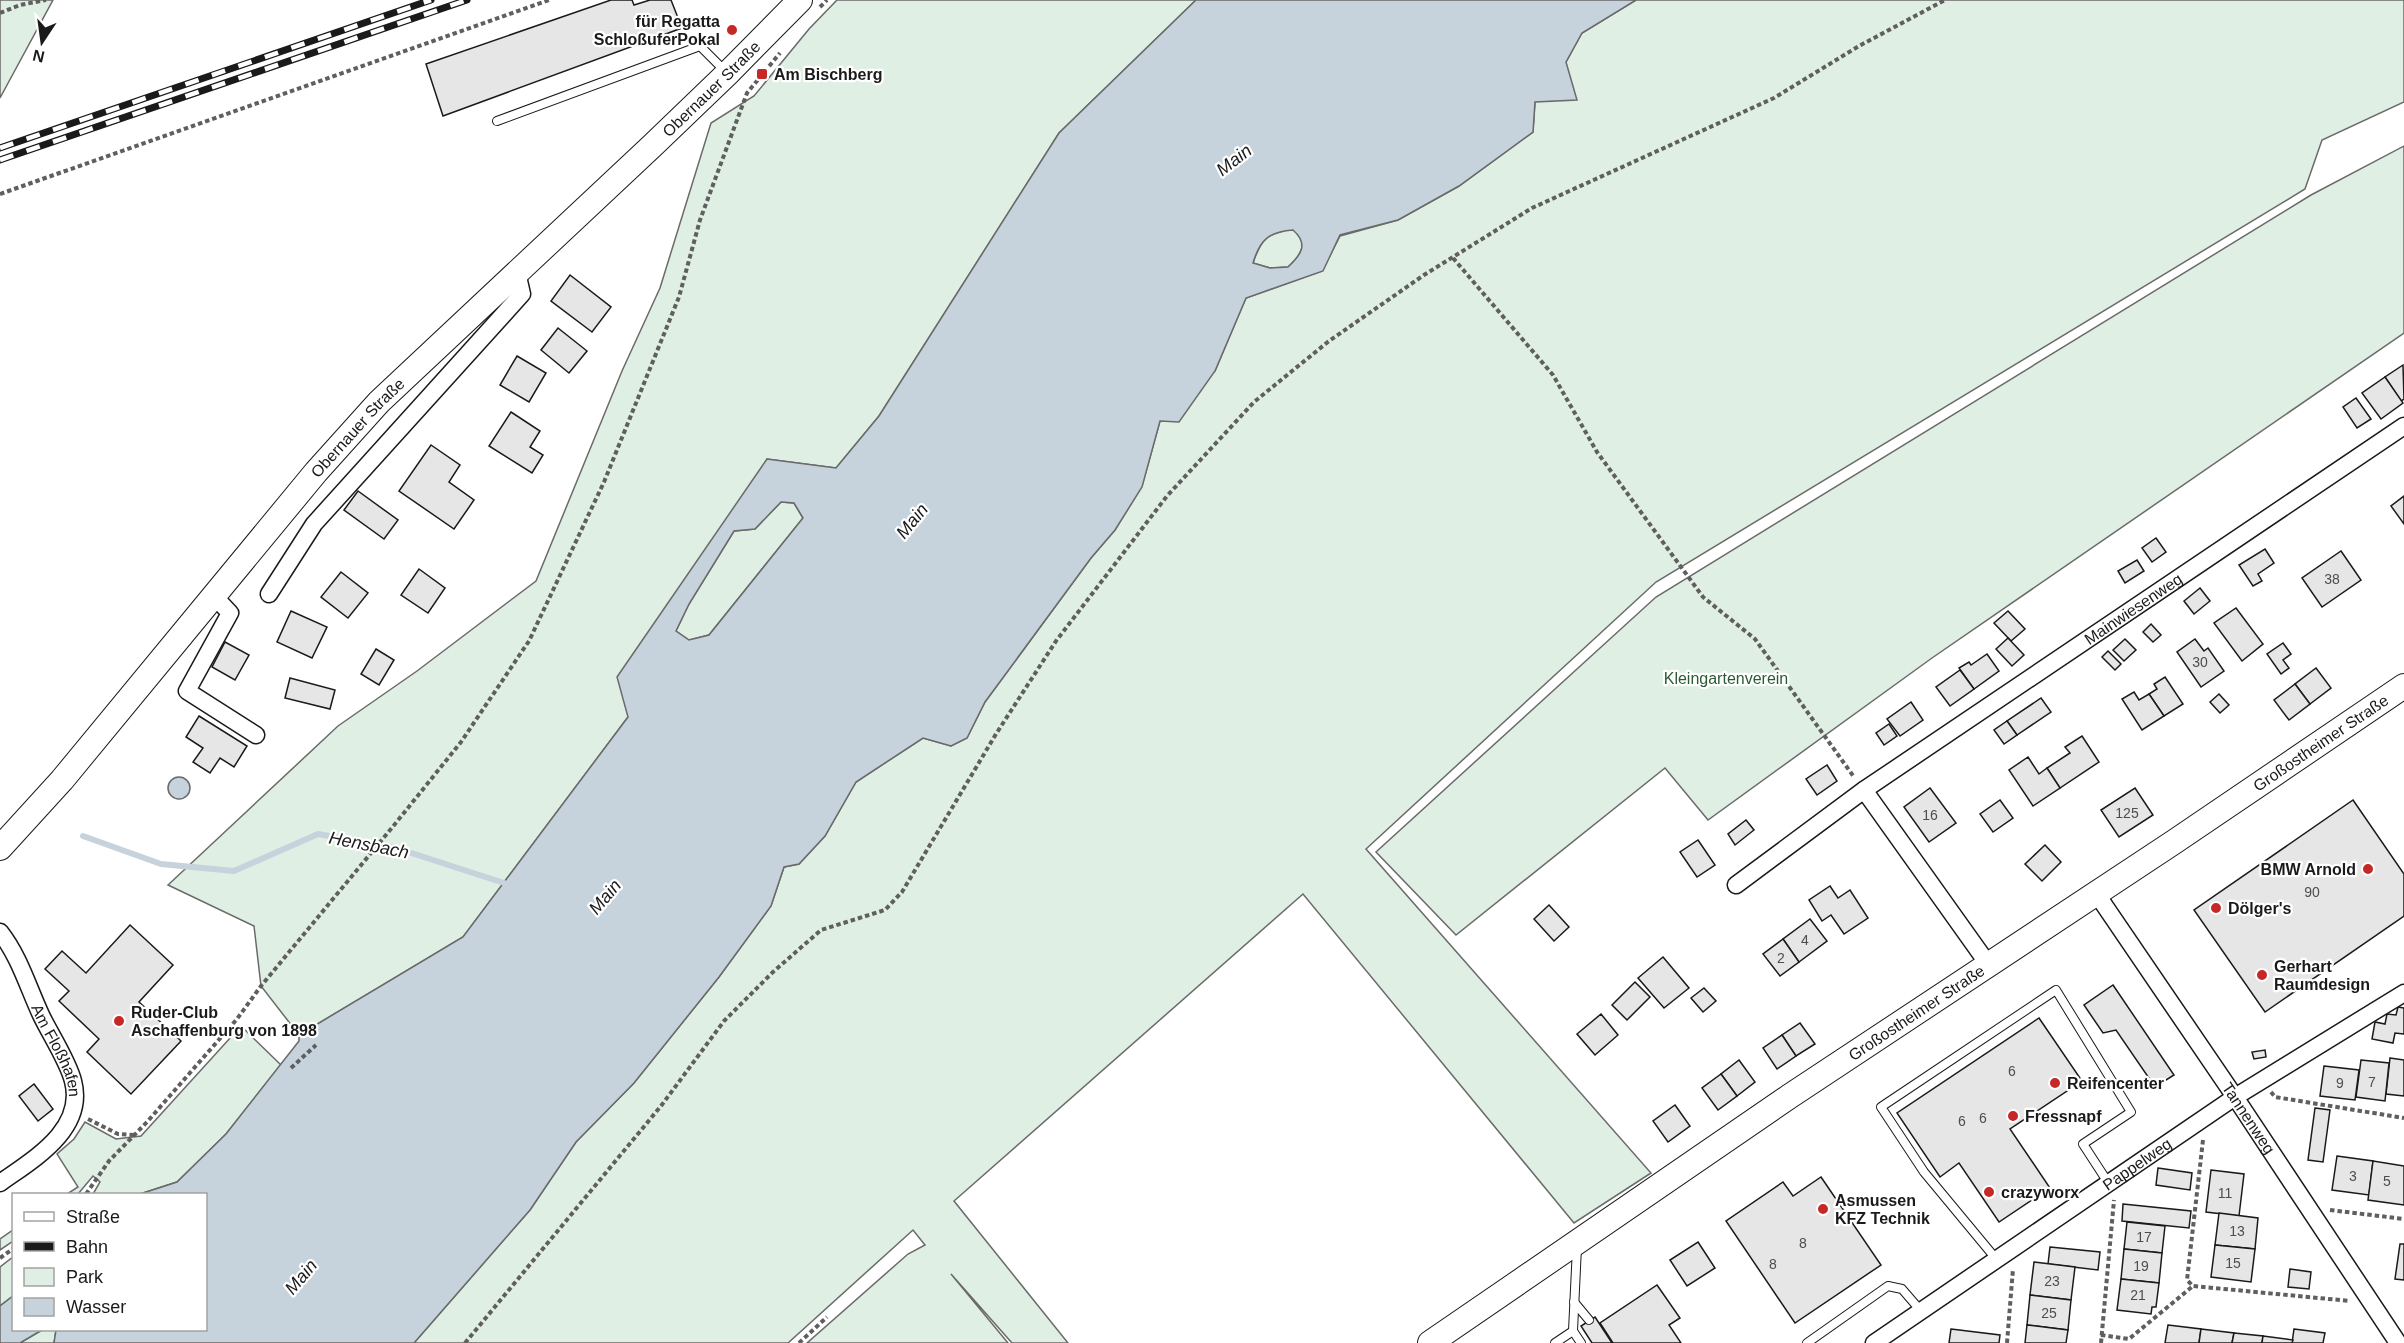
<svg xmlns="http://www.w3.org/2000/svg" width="2404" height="1343" viewBox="0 0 2404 1343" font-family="Arial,sans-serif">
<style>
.green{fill:#e0efe3;stroke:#6a6a6a;stroke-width:1.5}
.water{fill:#c6d2dc;stroke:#6a6a6a;stroke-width:1.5;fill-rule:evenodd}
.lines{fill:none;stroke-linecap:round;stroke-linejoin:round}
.stream{stroke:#c6d2dc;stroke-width:6}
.building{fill:#e6e6e6;stroke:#1a1a1a;stroke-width:1.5}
.service-casing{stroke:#1a1a1a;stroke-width:10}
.minor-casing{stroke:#1a1a1a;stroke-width:19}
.secondary-casing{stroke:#1a1a1a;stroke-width:26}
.path{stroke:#5f5f5f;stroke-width:4;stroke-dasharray:4.5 3;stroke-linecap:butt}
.service{stroke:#fff;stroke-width:8}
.minor{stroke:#fff;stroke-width:16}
.secondary{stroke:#fff;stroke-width:24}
.rail-casing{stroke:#1a1a1a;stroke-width:7}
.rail{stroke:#fff;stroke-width:4.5;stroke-dasharray:14;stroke-linecap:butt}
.poi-dot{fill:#c62828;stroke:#fff;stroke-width:2}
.labels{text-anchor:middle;stroke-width:4.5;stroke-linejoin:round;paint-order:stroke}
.number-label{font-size:14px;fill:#4d4d4d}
.poi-label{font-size:16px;font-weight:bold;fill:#1a1a1a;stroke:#fff;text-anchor:start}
.street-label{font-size:16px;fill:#1a1a1a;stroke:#fff}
.park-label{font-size:16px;fill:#2b5a34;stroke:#fff}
.water-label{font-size:18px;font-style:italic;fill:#1a1a1a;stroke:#fff}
</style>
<rect width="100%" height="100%" fill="#fff"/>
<g class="green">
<path d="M0,0H53L0,98Z"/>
<path d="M837,0H1196L1059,133L879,416L836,468L767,459L628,717L463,937L299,1035L261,986L254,926L168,885L338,726L417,671L536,581L622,371L660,288L711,123L754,96L809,29Z"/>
<path d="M1636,0H2404V102L2322,140L2305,189L1656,582L1366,849L1651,1173L1574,1223L1303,894L954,1201L1068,1343H1012L951,1274L1008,1343H807L908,1254L925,1245L913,1230L788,1343H414L530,1210L576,1142L634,1083L719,977L771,906L784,867L799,864L825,836L856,782L923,738L951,746L967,738L985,702L1091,558L1115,530L1142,486L1160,421L1215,371L1246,298L1322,271L1340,236L1398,220L1459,186L1533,132L1535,102L1566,62L1582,33Z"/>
<path d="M2404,146V333L1932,658L1708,820L1665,768L1456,935L1376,852L1656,597L2311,195Z"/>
<path d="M1294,229C1309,244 1301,255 1288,267L1270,268L1253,263C1261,239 1268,232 1294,229Z"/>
<path d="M781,502L794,503L803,518L709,635L689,640L676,631L689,604L734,531L755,529Z"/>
<path d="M241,1026L281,1065L226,1134L177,1182L140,1194H93L100,1182L93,1176L78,1194H67L78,1187L57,1154L74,1139L85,1122L116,1139L141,1136Z"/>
<path d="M13,1230V1241L0,1250V1239Z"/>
<path d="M13,1257V1296L0,1306V1267Z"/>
<path d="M42,1330H56L54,1343H20Z"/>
</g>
<g class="water">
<path d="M1196,0H1636L1582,33L1566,62L1577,100L1535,102L1533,132L1459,186L1398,220L1340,235L1323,271L1246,298L1215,371L1179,422L1160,421L1142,487L1115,530L1091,558L985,702L967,738L951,746L923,738L856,782L825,836L799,864L784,867L771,906L719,977L634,1083L576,1142L530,1210L414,1343H54L56,1330H206V1194H140L177,1182L226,1134L299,1041V1035L463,937L628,717L617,677L767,459L836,468L879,416L1059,133ZM1293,230C1309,244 1301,255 1288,267L1270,268L1253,263C1260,239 1269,232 1293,230ZM781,502L794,503L803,518L709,635L689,640L676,631L689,604L734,531L755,529Z"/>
<circle cx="179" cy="788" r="11"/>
<path d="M13,1296L14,1330H42L20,1343H0V1306Z"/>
</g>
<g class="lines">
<path class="stream" d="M83,836L161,864L234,871L318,834L396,848L504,883L511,887"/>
</g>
<g class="building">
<path d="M611,0H632L634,5L650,0H671L682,28L443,116L426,64Z"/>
<path d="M570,275L611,307L592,332L551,301Z"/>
<path d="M558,328L587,351L569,373L541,350Z"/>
<path d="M517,356L546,373L529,402L500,385Z"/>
<path d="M2403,365L2404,399L2401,401L2385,377Z"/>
<path d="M2385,377L2403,403L2381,419L2362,393Z"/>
<path d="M2356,398L2371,419L2357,428L2343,407Z"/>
<path d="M511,412L540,431L530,447L543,455L532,473L489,446Z"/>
<path d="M431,445L460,465L449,482L474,500L454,529L399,491Z"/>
<path d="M358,491L398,520L384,539L344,510Z"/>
<path d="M2404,496V524L2391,506Z"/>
<path d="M2156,538L2166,552L2152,562L2142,548Z"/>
<path d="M2265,549L2274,563L2258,574L2262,581L2253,586L2239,565Z"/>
<path d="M2341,551L2361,580L2322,607L2302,578Z"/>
<path d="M2137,560L2144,571L2125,583L2118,571Z"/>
<path d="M419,569L445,588L428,613L401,595Z"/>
<path d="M341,572L368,593L348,618L321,597Z"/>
<path d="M2200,588L2210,601L2194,614L2184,601Z"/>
<path d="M2236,608L2263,644L2242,661L2214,623Z"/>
<path d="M291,611L327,627L312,658L277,642Z"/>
<path d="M2008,611L2025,629L2011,641L1994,623Z"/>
<path d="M2151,624L2161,635L2153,642L2143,632Z"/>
<path d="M2008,638L2024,655L2012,666L1996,649Z"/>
<path d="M2125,639L2136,650L2124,661L2113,650Z"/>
<path d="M2195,639L2204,651L2208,648L2224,671L2201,687L2177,652Z"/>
<path d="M225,642L249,655L235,680L212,667Z"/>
<path d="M2283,643L2291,654L2283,660L2289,668L2281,674L2267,654Z"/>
<path d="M376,649L394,660L379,685L361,674Z"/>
<path d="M2108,651L2121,664L2115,670L2102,657Z"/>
<path d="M1987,654L1999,671L1974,689L1959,668L1969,662L1971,665Z"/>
<path d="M2316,668L2331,688L2310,704L2295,684Z"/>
<path d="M1960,670L1974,689L1950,706L1936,687Z"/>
<path d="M2165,677L2183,704L2164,716L2149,694L2157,689L2154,684Z"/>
<path d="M290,678L335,690L330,709L285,698Z"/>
<path d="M2295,684L2310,704L2289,720L2274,700Z"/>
<path d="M2134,692L2139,700L2149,694L2164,716L2142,730L2122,699Z"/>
<path d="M2219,694L2229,705L2220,713L2210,702Z"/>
<path d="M2041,698L2051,712L2017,735L2007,721Z"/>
<path d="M1911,702L1923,720L1900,736L1887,719Z"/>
<path d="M199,716L247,746L234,767L220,758L210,773L193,762L203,748L186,737Z"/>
<path d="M2007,721L2017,735L2004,744L1994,730Z"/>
<path d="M1889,724L1897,736L1884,745L1876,733Z"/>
<path d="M2082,736L2099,762L2060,788L2047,768L2070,753L2065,747Z"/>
<path d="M2028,757L2039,774L2047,768L2060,788L2033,806L2009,770Z"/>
<path d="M1827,765L1837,781L1817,795L1806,779Z"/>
<path d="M1930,788L1956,823L1929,842L1904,807Z"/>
<path d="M2135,788L2153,815L2119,837L2101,810Z"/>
<path d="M2000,800L2013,818L1993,832L1980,814Z"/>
<path d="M2353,800L2404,874V916L2265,1012L2194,910Z"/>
<path d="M1746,820L1754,830L1735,845L1728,834Z"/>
<path d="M1698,840L1715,865L1697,877L1680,852Z"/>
<path d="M2045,845L2061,862L2042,881L2025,864Z"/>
<path d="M1830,886L1838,898L1850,890L1868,918L1844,934L1831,915L1822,921L1809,900Z"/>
<path d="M1549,905L1569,927L1554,941L1534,919Z"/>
<path d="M1810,919L1827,941L1799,962L1783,939Z"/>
<path d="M130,925L173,965L139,1002L181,1041L131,1094L87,1052L99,1039L59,1001L69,991L45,969L62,951L86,973Z"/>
<path d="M1783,939L1799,962L1780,976L1763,954Z"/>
<path d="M1663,957L1689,988L1664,1008L1638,978Z"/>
<path d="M1635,982L1650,997L1627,1020L1612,1005Z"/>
<path d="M2113,985L2174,1075L2155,1087L2116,1030L2103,1033L2084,1005Z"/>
<path d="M1704,988L1716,1001L1703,1012L1691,998Z"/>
<path d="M2398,1007L2404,1008V1034L2395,1033L2393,1043L2372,1039L2375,1022L2385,1024L2387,1014L2396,1015Z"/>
<path d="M1601,1014L1618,1035L1595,1055L1577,1034Z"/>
<path d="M2039,1018L2082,1081L2010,1129L2050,1188L1999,1222L1959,1163L1940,1177L1897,1113Z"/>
<path d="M1800,1023L1815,1044L1796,1056L1782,1035Z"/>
<path d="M1782,1035L1796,1056L1777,1069L1763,1048Z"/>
<path d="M2265,1050L2266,1057L2254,1059L2252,1052Z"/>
<path d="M2390,1058L2404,1060V1096L2386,1094Z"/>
<path d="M1739,1060L1755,1082L1737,1096L1721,1074Z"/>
<path d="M2361,1060L2389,1063L2385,1101L2356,1097Z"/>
<path d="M2324,1066L2359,1070L2355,1100L2320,1096Z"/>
<path d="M1721,1074L1737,1096L1718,1110L1702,1088Z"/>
<path d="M34,1084L53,1109L38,1121L19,1096Z"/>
<path d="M1675,1105L1690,1126L1668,1142L1653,1121Z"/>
<path d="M2315,1108L2330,1110L2323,1162L2308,1160Z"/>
<path d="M2337,1156L2373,1161L2369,1195L2332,1190Z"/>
<path d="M2373,1161L2404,1166V1205L2368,1200Z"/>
<path d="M2158,1168L2192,1173L2190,1190L2156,1185Z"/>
<path d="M2211,1170L2244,1174L2239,1216L2206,1212Z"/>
<path d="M1821,1177L1881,1265L1795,1323L1726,1221L1783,1182L1793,1196Z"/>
<path d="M2123,1204L2191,1211L2189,1228L2122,1221Z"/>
<path d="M2219,1213L2258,1218L2255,1249L2215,1245Z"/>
<path d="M2127,1222L2165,1226L2162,1253L2124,1249Z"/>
<path d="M1698,1242L1715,1268L1687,1286L1670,1260Z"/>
<path d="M2400,1244H2404V1280L2395,1279Z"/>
<path d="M2215,1245L2255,1249L2251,1282L2211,1277Z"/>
<path d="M2050,1247L2100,1252L2098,1270L2048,1264Z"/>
<path d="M2124,1249L2162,1253L2159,1283L2121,1279Z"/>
<path d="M2034,1262L2075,1267L2071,1300L2030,1295Z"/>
<path d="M2290,1269L2311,1272L2309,1289L2288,1287Z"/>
<path d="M2121,1279L2159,1283L2156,1307H2152L2151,1314L2117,1310Z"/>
<path d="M1657,1285L1680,1318L1669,1325L1681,1343H1613L1600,1323Z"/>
<path d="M2030,1295L2071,1300L2068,1330L2027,1325Z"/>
<path d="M1595,1317L1612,1343H1592L1581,1326Z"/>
<path d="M2027,1325L2068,1330L2066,1343H2025Z"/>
<path d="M2168,1325L2201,1329L2199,1343H2165Z"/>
<path d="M1951,1329L2000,1335L1999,1343H1949Z"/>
<path d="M2201,1329L2234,1333L2232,1343H2199Z"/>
<path d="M2294,1329L2325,1333L2323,1343H2292Z"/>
<path d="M2234,1333L2263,1336L2262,1343H2232Z"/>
<path d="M2263,1336L2293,1340L2292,1343H2262Z"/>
</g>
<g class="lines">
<g class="service-casing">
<g id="service">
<path d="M497,121L700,46L725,71"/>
<path d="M1577,1247L1573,1331L1581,1343"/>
<path d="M1997,1260L1924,1172L1881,1107L2056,990L2131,1112L2083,1144L2109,1184"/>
<path d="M1574,1302L1589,1320"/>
<path d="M1555,1343L1573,1331"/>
<path d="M1807,1343L1888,1286L1902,1289L1921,1311"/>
</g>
</g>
<g class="minor-casing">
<g id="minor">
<path d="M269,594L314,524L522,294L517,272"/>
<path d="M214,596L230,613L187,691L256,735"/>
<path d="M1864,790L1988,964"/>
<path id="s1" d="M1736,885L1864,790L2404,426"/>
<path id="s2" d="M2096,893L2235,1097L2398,1343"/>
<path id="s3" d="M0,932C19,956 28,987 41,1015C50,1034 68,1061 73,1081C86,1130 32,1160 0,1183"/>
<path id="s4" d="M1874,1343L2235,1097L2404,993"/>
</g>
</g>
<g class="secondary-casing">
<g id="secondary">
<path id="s5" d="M0,848L62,780L316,472L379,402L652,146L728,73L800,0"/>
<path id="s6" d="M1430,1343L1790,1096L2174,842L2404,686"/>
</g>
</g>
<g class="path">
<path d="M820,7L827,0"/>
<path d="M0,13L20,5L46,0"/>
<path d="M0,194L549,0"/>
<path d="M1453,258L1553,375L1597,452L1703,597L1755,639L1854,777"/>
<path d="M291,1068L316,1045"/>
<path d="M2271,1092L2275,1097L2404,1118"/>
<path d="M88,1119L118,1134L134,1135"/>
<path d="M2203,1140L2187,1280L2193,1286L2350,1301"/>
<path d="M86,1194L109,1161L147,1122L237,1019L261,986L395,824L461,742L529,641L604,482L679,297L700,220L747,93L780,53"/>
<path d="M2330,1210L2404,1219"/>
<path d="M0,1258L14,1248"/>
<path d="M2101,1335L2129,1339L2193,1286"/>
<path d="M465,1343L661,1106L724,1021L773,972L821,930L885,910L902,892L996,734L1056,641L1167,496L1254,402L1329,341L1424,275L1532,208L1774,98L1859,46L1945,0"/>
<path d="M799,1343L827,1317"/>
<path d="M2007,1343L2013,1269"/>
<path d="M2101,1343L2114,1200"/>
</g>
<use href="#service" class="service"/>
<use href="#minor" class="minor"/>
<use href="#secondary" class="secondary"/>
<g class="rail-casing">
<g id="rail">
<path d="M0,148L431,0"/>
<path d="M0,160L467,0"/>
</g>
</g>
<use href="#rail" class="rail"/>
</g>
<g class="poi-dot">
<circle cx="732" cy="30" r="6"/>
<rect x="756" y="68" width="12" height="12" rx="3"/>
<circle cx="2368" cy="869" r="6"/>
<circle cx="2216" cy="908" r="6"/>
<circle cx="2262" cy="975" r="6"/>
<circle cx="119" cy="1021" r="6"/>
<circle cx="2055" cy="1083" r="6"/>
<circle cx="2013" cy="1116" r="6"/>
<circle cx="1989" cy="1192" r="6"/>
<circle cx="1823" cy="1209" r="6"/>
</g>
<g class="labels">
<g class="number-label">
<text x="2332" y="584">38</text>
<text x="2200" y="667">30</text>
<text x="2127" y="818">125</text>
<text x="1930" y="820">16</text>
<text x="2312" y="897">90</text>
<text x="1805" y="945">4</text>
<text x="1781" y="963">2</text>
<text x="2012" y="1076">6</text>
<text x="2372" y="1087">7</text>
<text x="2340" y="1088">9</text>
<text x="1983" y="1123">6</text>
<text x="1962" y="1126">6</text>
<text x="2353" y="1181">3</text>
<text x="2387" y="1186">5</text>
<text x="2225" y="1198">11</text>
<text x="2237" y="1236">13</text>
<text x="2144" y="1242">17</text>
<text x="1803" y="1248">8</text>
<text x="2233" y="1268">15</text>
<text x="1773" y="1269">8</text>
<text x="2141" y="1271">19</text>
<text x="2052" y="1286">23</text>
<text x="2138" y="1300">21</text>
<text x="2049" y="1318">25</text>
</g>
<g class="poi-label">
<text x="720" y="27" text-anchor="end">für Regatta<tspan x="720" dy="18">SchloßuferPokal</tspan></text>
<text x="774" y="80">Am Bischberg</text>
<text x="2356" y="875" text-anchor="end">BMW Arnold</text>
<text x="2228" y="914">Dölger's</text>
<text x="2274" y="972">Gerhart<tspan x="2274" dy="18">Raumdesign</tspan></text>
<text x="131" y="1018">Ruder-Club<tspan x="131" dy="18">Aschaffenburg von 1898</tspan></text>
<text x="2067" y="1089">Reifencenter</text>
<text x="2025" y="1122">Fressnapf</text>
<text x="2001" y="1198">crazyworx</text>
<text x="1835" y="1206">Asmussen<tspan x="1835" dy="18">KFZ Technik</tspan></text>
</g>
<g class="street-label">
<text dy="6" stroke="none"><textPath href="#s5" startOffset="1042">Obernauer Straße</textPath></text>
<text dy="6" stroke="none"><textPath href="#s5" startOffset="552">Obernauer Straße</textPath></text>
<text dy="6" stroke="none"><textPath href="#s1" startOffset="484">Mainwiesenweg</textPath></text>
<text dy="6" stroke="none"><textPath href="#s6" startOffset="1074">Großostheimer Straße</textPath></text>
<text dy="6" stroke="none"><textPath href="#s6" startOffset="588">Großostheimer Straße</textPath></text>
<text dy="6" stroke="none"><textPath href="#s3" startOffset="132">Am Floßhafen</textPath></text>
<text dy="6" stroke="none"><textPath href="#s2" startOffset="272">Tannenweg</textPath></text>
<text dy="6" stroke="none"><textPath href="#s4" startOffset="318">Pappelweg</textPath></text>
</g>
<g class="park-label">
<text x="1726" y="684">Kleingartenverein</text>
</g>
<g class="water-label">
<text transform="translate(1234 160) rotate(-38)" y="6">Main</text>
<text transform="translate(912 521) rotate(-51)" y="6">Main</text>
<text transform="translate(369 845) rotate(11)" y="6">Hensbach</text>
<text transform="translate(605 897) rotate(-50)" y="6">Main</text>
<text transform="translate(301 1277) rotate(-50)" y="6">Main</text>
</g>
</g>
<rect x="12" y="1193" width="195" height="138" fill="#ffffff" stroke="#a3a3a3" stroke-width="1.5"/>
<rect x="24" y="1212" width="30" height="9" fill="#ffffff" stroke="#a3a3a3" stroke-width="1.5"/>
<text x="66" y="1223" font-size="18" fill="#1a1a1a">Straße</text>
<rect x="24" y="1242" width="30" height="9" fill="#1a1a1a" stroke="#a3a3a3" stroke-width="1.5"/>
<text x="66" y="1253" font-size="18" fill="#1a1a1a">Bahn</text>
<rect x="24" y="1268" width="30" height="18" fill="#e0efe3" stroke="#a3a3a3" stroke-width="1.5"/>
<text x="66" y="1283" font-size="18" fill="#1a1a1a">Park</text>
<rect x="24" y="1298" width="30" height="18" fill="#c6d2dc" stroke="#a3a3a3" stroke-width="1.5"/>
<text x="66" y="1313" font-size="18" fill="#1a1a1a">Wasser</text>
<g transform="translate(42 42) rotate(193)" stroke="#ffffff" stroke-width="4.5" paint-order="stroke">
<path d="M0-4.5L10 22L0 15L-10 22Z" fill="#1a1a1a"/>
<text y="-9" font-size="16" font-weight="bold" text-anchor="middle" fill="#1a1a1a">N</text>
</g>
</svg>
